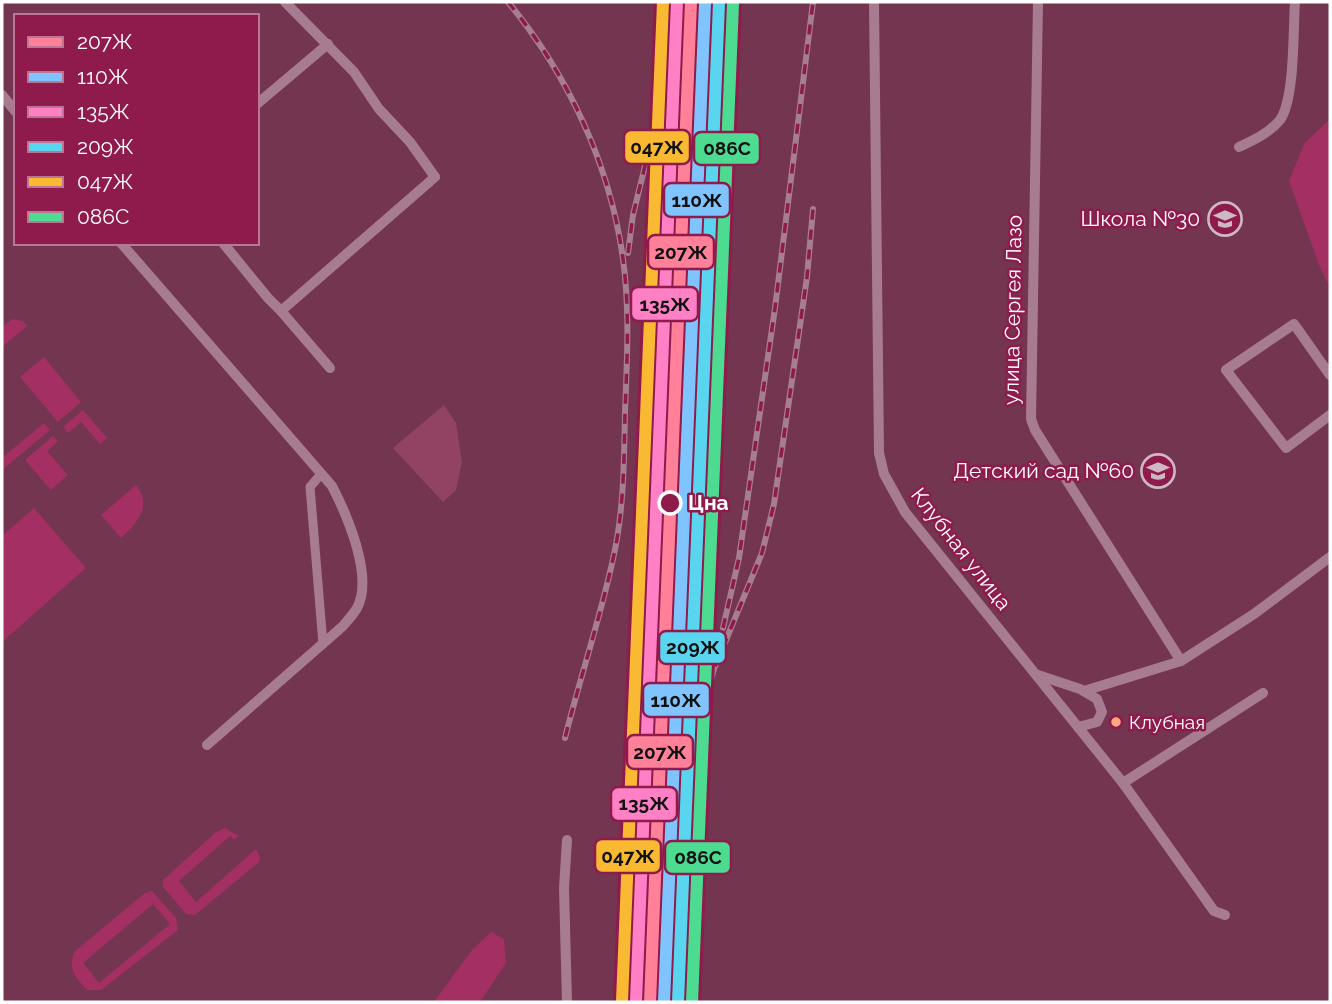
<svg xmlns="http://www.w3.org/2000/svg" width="1332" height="1004" viewBox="0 0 1332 1004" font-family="Raleway,sans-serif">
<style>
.green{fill:#a42f62;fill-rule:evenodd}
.water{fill:#924263}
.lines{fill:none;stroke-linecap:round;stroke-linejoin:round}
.pedestrian{stroke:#a77c90;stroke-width:9}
.minor{stroke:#a77c90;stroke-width:10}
.rail-casing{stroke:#a77d90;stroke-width:6}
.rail{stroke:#8e1b4c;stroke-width:3.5;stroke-dasharray:10;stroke-linecap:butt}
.rail-1-casing{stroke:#8e1b4c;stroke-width:18}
.rail-2-casing{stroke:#8e1b4c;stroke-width:18}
.rail-3-casing{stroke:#8e1b4c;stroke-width:18}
.rail-4-casing{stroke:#8e1b4c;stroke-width:18}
.rail-5-casing{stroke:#8e1b4c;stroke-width:18}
.rail-6-casing{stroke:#8e1b4c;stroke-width:18}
.rail-1{stroke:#ff8098;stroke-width:12}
.rail-2{stroke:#80c4ff;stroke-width:12}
.rail-3{stroke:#ff80c5;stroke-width:12}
.rail-4{stroke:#5ad5f0;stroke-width:12}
.rail-5{stroke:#fab933;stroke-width:12}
.rail-6{stroke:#4ddb92;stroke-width:12}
.stop-dot{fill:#8e1b4c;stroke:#fff;stroke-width:3.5}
.bus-dot{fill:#ffa980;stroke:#8e1b4c;stroke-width:2.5}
.labels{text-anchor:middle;stroke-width:5;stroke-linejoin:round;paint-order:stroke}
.bus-label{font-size:19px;fill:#fff;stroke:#8e1b4c;text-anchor:start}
.poi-label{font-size:21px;fill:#fff;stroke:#8e1b4c;text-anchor:end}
.street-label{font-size:21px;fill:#fff;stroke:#8e1b4c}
.stop-label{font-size:21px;font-weight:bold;fill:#fff;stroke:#8e1b4c;text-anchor:start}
.line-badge{stroke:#8e1b4c;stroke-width:2.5}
.pale-badge-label{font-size:19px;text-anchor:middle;font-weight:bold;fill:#111}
</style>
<rect width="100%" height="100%" fill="#743550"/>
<g class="green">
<path d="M1330,119V288L1319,265L1289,181L1304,144Z"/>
<path d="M12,319L23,321L27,326L2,347V327Z"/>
<path d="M44,357L81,402L58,422L20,377Z"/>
<path d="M83,410L107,438L100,444L81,422L68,433L63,427Z"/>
<path d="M44,423L50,430L2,470V458Z"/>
<path d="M53,436L58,441L47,451L68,475L51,490L25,460Z"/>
<path d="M136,485C153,506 137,523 121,538L101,515Z"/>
<path d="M34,508L86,568L2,642V536Z"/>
<path d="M225,828L239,836L234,840L230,836L179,881L196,902L256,849L260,857L259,862L195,915L186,914L163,887V880L216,832Z"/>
<path d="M152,891L176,918L178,930L101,990H87C75,977 68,969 74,952L145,893ZM153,904L170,924L99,983L83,963Z"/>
<path d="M491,932L504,939L506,963L480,1002H434L472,950Z"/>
</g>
<path class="water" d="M444,405L456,423L462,462L456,490L443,502L393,448Z"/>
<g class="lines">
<path class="pedestrian" d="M321,474L310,487L323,644"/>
<g class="minor">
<path d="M874,2L879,453L884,474L905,512L1123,783L1214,911L1225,915"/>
<path d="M1038,2L1031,419L1035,430L1181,661"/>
<path d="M2,95L16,112"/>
<path d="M257,104L328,44"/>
<path d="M1239,147C1254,140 1269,133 1280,120C1295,99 1293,30 1295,2"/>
<path d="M121,243L332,486C347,515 374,577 357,608C353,615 347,621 343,626L207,745"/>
<path d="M223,243L268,298L281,311L435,177L410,142L379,109L354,72L285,2"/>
<path d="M281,311L330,368"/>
<path d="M1330,375L1294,324L1226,370L1286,448L1330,415"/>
<path d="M1038,675L1080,689L1097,699L1102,712L1097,722L1078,727"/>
<path d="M1084,691L1181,661L1254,614L1330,557"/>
<path d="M1123,783L1263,693"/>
<path d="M567,1002L564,888L567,840"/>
</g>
<g class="rail-casing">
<g id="rail">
<path d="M508,2C568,75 610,164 623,259C630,310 627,361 625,412C624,461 624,511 613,559C600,619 580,678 565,738"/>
<path d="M628,253L633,215L657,117L674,2"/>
<path d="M723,628L739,558L775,308L813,2"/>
<path d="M676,1002L682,807L690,754L714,669L762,553L774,504L807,277L813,209"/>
</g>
</g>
<use href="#rail" class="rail"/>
<g class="rail-1-casing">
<path id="rail-1" d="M650,1002L691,2"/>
</g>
<g class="rail-2-casing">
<path id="rail-2" d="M664,1002L705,3"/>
</g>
<g class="rail-3-casing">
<path id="rail-3" d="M636,1001L677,2"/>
</g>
<g class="rail-4-casing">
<path id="rail-4" d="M678,1002L719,3"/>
</g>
<g class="rail-5-casing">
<path id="rail-5" d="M622,1001L663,2"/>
</g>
<g class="rail-6-casing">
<path id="rail-6" d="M692,1002L733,4"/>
</g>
<use href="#rail-1" class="rail-1"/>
<use href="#rail-2" class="rail-2"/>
<use href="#rail-3" class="rail-3"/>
<use href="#rail-4" class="rail-4"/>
<use href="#rail-5" class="rail-5"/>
<use href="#rail-6" class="rail-6"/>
</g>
<defs>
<g id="school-ring" transform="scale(1.75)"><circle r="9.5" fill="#8e1b4c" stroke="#ceb8c2" stroke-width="1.5"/><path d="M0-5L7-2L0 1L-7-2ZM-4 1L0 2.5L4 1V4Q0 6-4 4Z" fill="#ceb8c2"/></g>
</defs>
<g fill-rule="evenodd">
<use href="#school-ring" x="1225" y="219"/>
<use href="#school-ring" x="1158" y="471"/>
</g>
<circle class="stop-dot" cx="670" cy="503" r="11"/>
<circle class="bus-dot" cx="1116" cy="722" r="6"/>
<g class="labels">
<g class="bus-label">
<text x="1129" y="729">Клубная</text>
</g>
<g class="poi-label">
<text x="1200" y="226">Школа №30</text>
<text x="1134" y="478">Детский сад №60</text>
</g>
<g class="street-label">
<text transform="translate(1013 310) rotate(-89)" y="7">улица Сергея Лазо</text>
<text transform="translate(961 549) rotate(52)" y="7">Клубная улица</text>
</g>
<g class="stop-label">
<text x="688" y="510">Цна</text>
</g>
</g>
<g class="line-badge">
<rect x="624" y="130" width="66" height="34" rx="7" fill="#fab933"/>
<rect x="694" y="132" width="66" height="33" rx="7" fill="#4ddb92"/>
<rect x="664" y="183" width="66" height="34" rx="7" fill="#80c4ff"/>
<rect x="648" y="235" width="66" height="34" rx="7" fill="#ff8098"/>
<rect x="631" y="287" width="67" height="34" rx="7" fill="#ff80c5"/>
<rect x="659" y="631" width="67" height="33" rx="7" fill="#5ad5f0"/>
<rect x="643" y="683" width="67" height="34" rx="7" fill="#80c4ff"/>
<rect x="627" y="735" width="66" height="34" rx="7" fill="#ff8098"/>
<rect x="611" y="787" width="66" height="34" rx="7" fill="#ff80c5"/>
<rect x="595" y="839" width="66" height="34" rx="7" fill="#fab933"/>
<rect x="665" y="841" width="66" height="33" rx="7" fill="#4ddb92"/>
</g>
<g class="pale-badge-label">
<text x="657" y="154">047Ж</text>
<text x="727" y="155">086С</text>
<text x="697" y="207">110Ж</text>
<text x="681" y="259">207Ж</text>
<text x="665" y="311">135Ж</text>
<text x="693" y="654">209Ж</text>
<text x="676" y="707">110Ж</text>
<text x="660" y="759">207Ж</text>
<text x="644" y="810">135Ж</text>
<text x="628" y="863">047Ж</text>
<text x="698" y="864">086С</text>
</g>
<rect width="1332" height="1004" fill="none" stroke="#ffffff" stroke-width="7"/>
<rect x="14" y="14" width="245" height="231" fill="#8e1b4c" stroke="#bb7694" stroke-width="2"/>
<rect x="28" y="37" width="35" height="10" fill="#ff8098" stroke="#bb7694" stroke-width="2"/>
<text x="77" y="49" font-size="21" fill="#ffffff">207Ж</text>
<rect x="28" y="72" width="35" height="10" fill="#80c4ff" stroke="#bb7694" stroke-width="2"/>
<text x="77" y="84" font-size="21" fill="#ffffff">110Ж</text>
<rect x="28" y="107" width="35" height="10" fill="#ff80c5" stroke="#bb7694" stroke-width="2"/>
<text x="77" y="119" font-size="21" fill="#ffffff">135Ж</text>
<rect x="28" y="142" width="35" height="10" fill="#5ad5f0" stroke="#bb7694" stroke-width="2"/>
<text x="77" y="154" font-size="21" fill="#ffffff">209Ж</text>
<rect x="28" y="177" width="35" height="10" fill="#fab933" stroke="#bb7694" stroke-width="2"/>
<text x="77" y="189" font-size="21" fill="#ffffff">047Ж</text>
<rect x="28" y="212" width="35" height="10" fill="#4ddb92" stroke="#bb7694" stroke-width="2"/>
<text x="77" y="224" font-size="21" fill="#ffffff">086С</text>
</svg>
